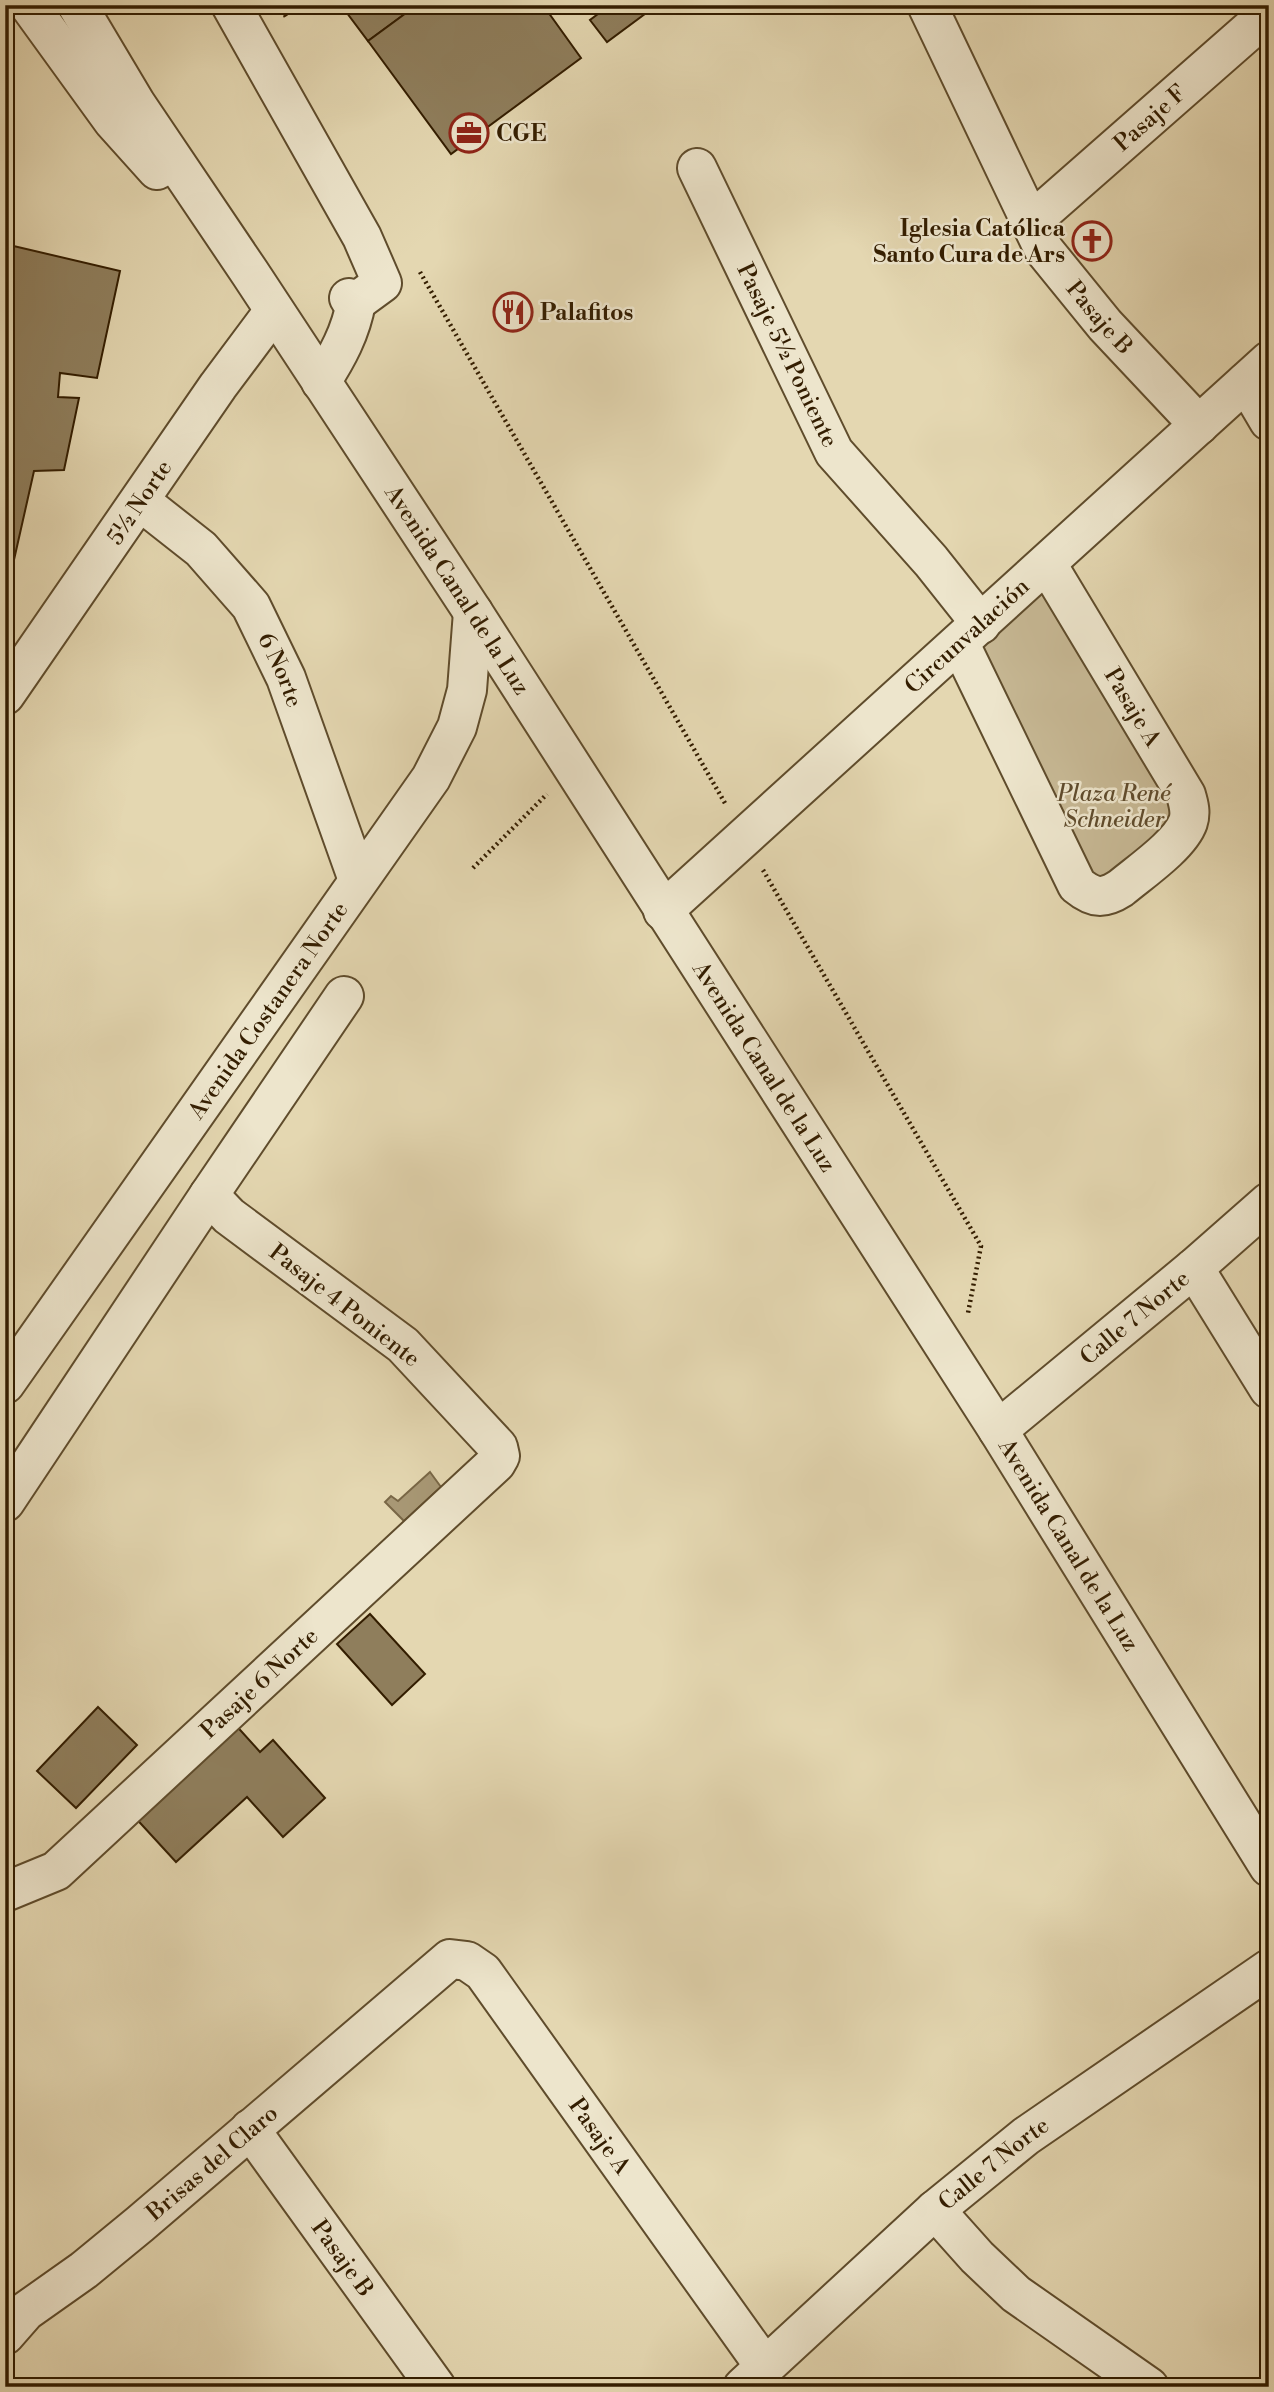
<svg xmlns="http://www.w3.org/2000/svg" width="1274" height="2392" viewBox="0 0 1274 2392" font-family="'Libre Bodoni',serif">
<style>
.green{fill:#c6b793;stroke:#7c6a4a;stroke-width:2}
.water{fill:#a89875;stroke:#796746;stroke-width:2}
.building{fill:#8f7e5c;stroke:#331d00;stroke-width:2}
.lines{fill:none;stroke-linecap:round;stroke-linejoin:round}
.minor-casing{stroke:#5f4c2c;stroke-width:42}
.path{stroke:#331d00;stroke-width:4.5;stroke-dasharray:2 3.5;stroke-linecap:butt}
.minor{stroke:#ede5cc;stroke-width:38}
.labels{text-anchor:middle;stroke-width:5;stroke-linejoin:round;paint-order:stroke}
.street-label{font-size:23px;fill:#331d00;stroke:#ede5cc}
.poi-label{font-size:23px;font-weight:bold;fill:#331d00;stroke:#ede5cc;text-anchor:start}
.park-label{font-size:23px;font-style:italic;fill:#5f4b2c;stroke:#ede5cc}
</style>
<rect width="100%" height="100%" fill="#e4d7b1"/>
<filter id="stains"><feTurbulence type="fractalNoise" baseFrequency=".00286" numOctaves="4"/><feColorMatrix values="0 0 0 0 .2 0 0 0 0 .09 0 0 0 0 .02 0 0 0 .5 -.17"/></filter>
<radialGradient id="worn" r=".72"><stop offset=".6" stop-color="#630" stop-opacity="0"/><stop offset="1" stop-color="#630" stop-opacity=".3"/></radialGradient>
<path class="green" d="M1047,564L1189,807L1098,897L960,644Z"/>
<path class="water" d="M430,1472L441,1487L404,1521L385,1502L391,1496L398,1501Z"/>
<g class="building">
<path d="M341,5H417L368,41Z"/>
<path d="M417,5H543L581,58L451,154L368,41Z"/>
<path d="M610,5H657L607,42L590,20Z"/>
<path d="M5,244L120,271L97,378L60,373L58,397L79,398L64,470L34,471L9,582L5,581Z"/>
<path d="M370,1614L425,1674L392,1705L337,1644Z"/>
<path d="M98,1707L137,1745L76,1808L37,1771Z"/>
<path d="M232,1721L260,1752L273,1740L325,1798L283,1837L247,1797L176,1862L131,1813Z"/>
</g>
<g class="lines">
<g class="minor-casing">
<g id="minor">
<path d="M29,5L113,121L157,170"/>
<path id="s1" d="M77,5L136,104L250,273L473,612L998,1430L1269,1867"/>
<path d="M231,5L362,237L382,283L356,302L349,298"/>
<path id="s2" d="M927,5L1044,250L1105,325L1199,425"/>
<path d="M697,168L834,452L931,561L981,624"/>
<path id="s3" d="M1031,222L1269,13"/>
<path d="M321,382C337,357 351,332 356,302"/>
<path d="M1246,382L1269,421"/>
<path id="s4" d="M140,501L201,549L251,606L286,678L358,880"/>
<path d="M960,644L1077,885C1094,899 1104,899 1121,888C1140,872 1180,845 1188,822C1191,813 1189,805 1186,795L1047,564"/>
<path d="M5,695L218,386L274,311"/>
<path id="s5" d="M663,911L1269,361"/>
<path d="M1194,1268L1269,1389"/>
<path id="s6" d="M5,1384L431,778L457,727L467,690L473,612"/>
<path id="s7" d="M998,1430L1194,1268L1269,1202"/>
<path d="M5,1502L209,1195L344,996"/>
<path id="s8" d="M5,1892L56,1871L496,1463L500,1456L498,1447L403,1345L229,1216L209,1195"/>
<path id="s9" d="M250,2129L436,2387"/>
<path d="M935,2210L977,2257L1016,2294L1149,2387"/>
<path id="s10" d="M5,2335L26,2311L84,2270L140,2224L450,1959L467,1961L483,1972L765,2367"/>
<path id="s11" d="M743,2387L935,2210L1026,2136L1269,1969"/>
</g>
</g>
<g class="path">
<path d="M280,5L286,17"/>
<path d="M420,272L726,805"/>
<path d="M473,868L547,794"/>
<path d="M763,870L981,1246L968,1313"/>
</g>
<use href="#minor" class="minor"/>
</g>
<defs>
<g id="office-ring" transform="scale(2.0125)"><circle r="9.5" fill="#ede5cc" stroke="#8f2418" stroke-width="1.5"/><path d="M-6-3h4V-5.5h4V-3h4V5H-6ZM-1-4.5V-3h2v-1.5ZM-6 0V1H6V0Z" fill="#8f2418"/></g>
<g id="church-ring" transform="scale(2.0125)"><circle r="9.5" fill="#ede5cc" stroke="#8f2418" stroke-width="1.5"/><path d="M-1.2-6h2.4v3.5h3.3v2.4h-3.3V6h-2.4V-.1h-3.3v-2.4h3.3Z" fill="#8f2418"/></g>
<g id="restaurant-ring" transform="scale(2.0125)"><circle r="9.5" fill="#ede5cc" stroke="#8f2418" stroke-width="1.5"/><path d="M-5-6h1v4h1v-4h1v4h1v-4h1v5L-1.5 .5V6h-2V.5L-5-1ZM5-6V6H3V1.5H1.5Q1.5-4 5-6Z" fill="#8f2418"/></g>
</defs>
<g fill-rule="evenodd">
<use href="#office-ring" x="469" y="133"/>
<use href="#church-ring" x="1092" y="241"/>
<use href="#restaurant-ring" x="513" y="312"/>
</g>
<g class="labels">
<g class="street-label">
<text dy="8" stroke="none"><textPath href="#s3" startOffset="158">Pasaje F</textPath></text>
<text dy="8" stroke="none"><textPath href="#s2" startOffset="359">Pasaje B</textPath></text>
<text transform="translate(788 355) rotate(64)" y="8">Pasaje 5½ Poniente</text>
<text transform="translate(139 502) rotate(-56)" y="8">5½ Norte</text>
<text dy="8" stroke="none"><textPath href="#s1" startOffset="698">Avenida Canal de la Luz</textPath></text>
<text dy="8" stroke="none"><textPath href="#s5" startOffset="410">Circunvalación</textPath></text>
<text dy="8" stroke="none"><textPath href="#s4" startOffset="224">6 Norte</textPath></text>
<text transform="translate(1133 707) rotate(59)" y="8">Pasaje A</text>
<text dy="8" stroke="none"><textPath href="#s6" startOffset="457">Avenida Costanera Norte</textPath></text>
<text dy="8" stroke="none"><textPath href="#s1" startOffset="1265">Avenida Canal de la Luz</textPath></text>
<text transform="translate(345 1305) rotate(38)" y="8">Pasaje 4 Poniente</text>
<text dy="8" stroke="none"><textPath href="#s7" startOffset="177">Calle 7 Norte</textPath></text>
<text dy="8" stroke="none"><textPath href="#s1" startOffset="1832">Avenida Canal de la Luz</textPath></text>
<text dy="8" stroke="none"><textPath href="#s8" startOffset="332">Pasaje 6 Norte</textPath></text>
<text dy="8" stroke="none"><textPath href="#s10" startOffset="821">Pasaje A</textPath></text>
<text dy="8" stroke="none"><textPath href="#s10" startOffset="270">Brisas del Claro</textPath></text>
<text dy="8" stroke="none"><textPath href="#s11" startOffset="336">Calle 7 Norte</textPath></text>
<text dy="8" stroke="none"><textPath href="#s9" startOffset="159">Pasaje B</textPath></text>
</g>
<g class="poi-label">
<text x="496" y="141">CGE</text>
<text x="1065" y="236" text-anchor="end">Iglesia Católica<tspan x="1065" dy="26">Santo Cura de Ars</tspan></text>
<text x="540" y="320">Palafitos</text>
</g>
<g class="park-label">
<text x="1114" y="801">Plaza René<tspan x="1114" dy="26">Schneider</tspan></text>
</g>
</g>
<rect width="1274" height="2392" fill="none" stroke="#e4d7b1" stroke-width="28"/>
<rect x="7" y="7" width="1260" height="2378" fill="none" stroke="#331d00" stroke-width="3.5"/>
<rect x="14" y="14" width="1246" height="2364" fill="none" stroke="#331d00" stroke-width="2"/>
<rect width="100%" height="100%" filter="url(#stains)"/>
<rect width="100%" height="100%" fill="url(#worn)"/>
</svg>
